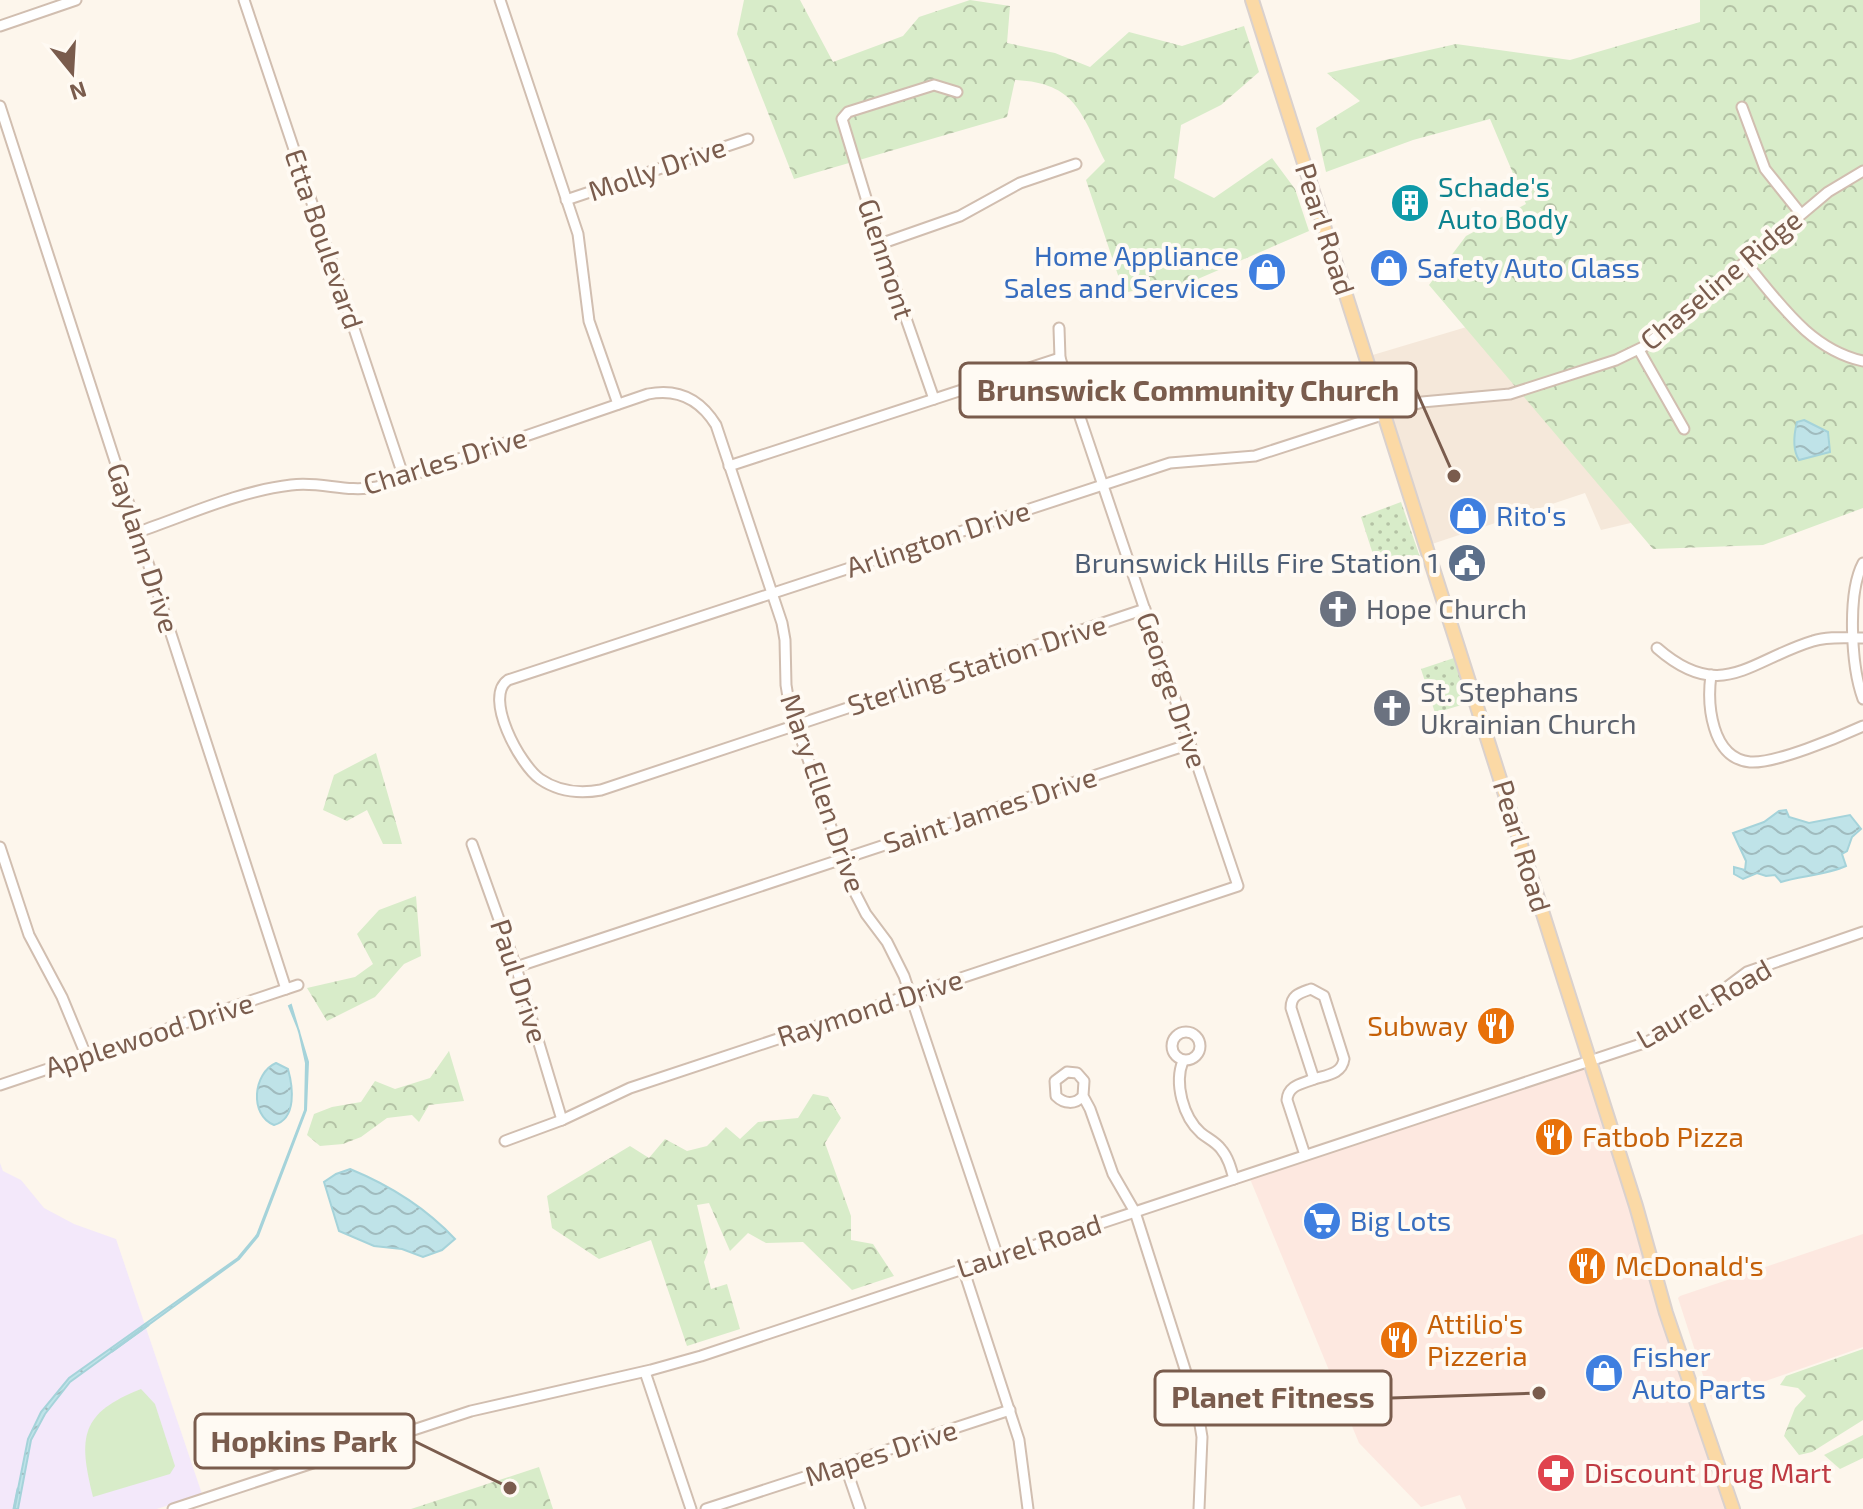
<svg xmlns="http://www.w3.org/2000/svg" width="1863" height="1509" viewBox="0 0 1863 1509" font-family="'Exo 2',sans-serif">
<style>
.residential{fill:#f5e8da}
.commercial{fill:#fde8e0}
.education{fill:#f3e8fa}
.grass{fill:url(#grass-dots)}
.forest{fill:url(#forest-crowns)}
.garden{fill:#d8ecc9}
.water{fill:url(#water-waves);stroke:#a5d3da;stroke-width:2}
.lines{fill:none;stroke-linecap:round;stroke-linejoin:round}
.stream{stroke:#a5d3da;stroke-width:3}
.minor-casing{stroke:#d1beb0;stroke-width:13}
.major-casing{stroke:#dad1cd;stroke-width:16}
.minor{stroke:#fff;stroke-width:9}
.major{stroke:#fbd9a5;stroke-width:12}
.labels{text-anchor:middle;stroke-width:8;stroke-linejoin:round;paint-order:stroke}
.street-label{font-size:28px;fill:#7a5c4d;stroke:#fffaf3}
.culture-label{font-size:28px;fill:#0d838f;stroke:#fffaf3;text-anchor:start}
.shop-label{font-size:28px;fill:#366cbe;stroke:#fffaf3;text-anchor:start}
.service-label{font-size:28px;fill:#4e5e75;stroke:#fffaf3;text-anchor:end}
.worship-label{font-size:28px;fill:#5b616d;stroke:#fffaf3;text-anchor:start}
.food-label{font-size:28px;fill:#c56008;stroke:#fffaf3;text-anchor:start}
.health-label{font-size:28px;fill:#be3a42;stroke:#fffaf3;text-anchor:start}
.leader{fill:none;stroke:#7a5c4d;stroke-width:3}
.callout-dot{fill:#7a5c4d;stroke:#fffaf3;stroke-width:3}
.callout{fill:#fffaf3;stroke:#7a5c4d;stroke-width:3}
.callout-label{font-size:30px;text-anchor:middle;font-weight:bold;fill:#7a5c4d}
</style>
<defs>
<pattern id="grass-dots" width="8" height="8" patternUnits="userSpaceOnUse" patternTransform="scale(2)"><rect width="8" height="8" fill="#d8ecc9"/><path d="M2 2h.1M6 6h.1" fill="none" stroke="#b4c2a5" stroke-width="1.8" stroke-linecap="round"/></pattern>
<pattern id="forest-crowns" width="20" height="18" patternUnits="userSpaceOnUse" patternTransform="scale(2)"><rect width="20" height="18" fill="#d8ecc9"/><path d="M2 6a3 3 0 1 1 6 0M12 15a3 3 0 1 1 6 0" fill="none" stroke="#b4c2a5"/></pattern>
<pattern id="water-waves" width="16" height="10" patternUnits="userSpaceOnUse" patternTransform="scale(2)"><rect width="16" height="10" fill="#bfe3e8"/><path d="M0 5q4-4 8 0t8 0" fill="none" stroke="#a0bbbe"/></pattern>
</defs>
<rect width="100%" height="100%" fill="#fdf6ec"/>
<path class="residential" d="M1557,300L1783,487L1601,530L1585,493L1426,546L1366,357Z"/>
<g class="commercial">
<path d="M1589,1061L1733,1509H1466L1460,1495L1421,1507L1359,1443L1248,1174Z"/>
<path d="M1863,1234V1347L1711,1400L1678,1298L1680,1296Z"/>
</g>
<path class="education" d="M0,1163L3,1171L21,1180L44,1208L74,1224L116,1239L202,1494L157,1509H0Z"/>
<g class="grass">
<path d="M1401,502L1420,557L1379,573L1361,517Z"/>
<path d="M1454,658L1468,703L1435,713L1421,669Z"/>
</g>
<g class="forest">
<path d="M744,0H800L833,62L903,36L919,17L970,0L1010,6L1007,43L1055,53L1090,67L1129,32L1182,46L1244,26L1259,72L1221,105L1181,125L1174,178L1214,198L1272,158L1295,189L1309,231L1170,291L1149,287L1124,293L1086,180L1105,161C1081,113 1076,83 1015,80L1007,117L794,179L737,34Z"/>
<path d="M1700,0H1863V508L1763,545L1653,549L1429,285L1466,236L1526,204L1490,119L1413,140L1326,172L1316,128L1360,101L1327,73L1456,44L1570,60L1700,22Z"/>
<path d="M376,753L402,844H383L367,810L347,821L323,810L334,775Z"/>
<path d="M416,896L421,956L404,964L375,997L327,1021L307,988L355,977L373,964L357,934L379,910Z"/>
<path d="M449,1051L464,1101L429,1105L419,1122L412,1115L387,1118L361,1137L343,1144L320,1146L307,1135L314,1114L332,1107L361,1102L375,1081L395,1089L430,1078Z"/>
<path d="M813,1094L828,1097L841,1118L825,1143L851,1216V1240L873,1244L894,1276L852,1290L803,1242L766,1243L748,1233L730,1251L709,1203L697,1205L708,1252L704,1262L711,1289L727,1284L740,1329L687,1346L651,1240L599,1259L552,1228L547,1196L630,1146L649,1158L665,1139L687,1151L707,1146L726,1127L740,1139L758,1122L798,1118Z"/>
<path d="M1863,1349V1420L1812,1452L1799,1455L1784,1436L1795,1408L1806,1396L1798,1388L1780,1385L1786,1376Z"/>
<path d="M1863,1435V1458L1840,1469L1824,1455Z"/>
<path d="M539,1467L553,1509H411Z"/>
</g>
<g class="garden">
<path d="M141,1389L155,1404L175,1466L170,1474L93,1497C78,1437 80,1413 141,1389Z"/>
<path d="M526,1489L533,1509H466Z"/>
</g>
<g class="water">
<path d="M1804,420L1828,432L1830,452L1799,460C1792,449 1794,434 1797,422Z"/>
<path d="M1786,810L1789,817L1809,823L1850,815L1861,829L1852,837L1847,851L1842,854L1846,866C1826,875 1799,876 1781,882L1775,875L1766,876L1757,873L1743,879L1734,874V867L1745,870L1746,861L1733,833L1764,822L1779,811Z"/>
<path d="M291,1005L308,1062L306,1110L258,1236L239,1259L70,1382L45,1414L31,1440L18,1509H14L28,1439L41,1412L69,1378L238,1258L257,1235L305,1110L306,1063L299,1031L289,1006Z"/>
<path d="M276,1063L288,1069C293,1087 297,1119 274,1125C249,1115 253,1073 276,1063Z"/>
<path d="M350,1169C389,1185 426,1208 455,1239L442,1250L423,1257L402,1249L374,1246L339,1231L324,1182L336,1174Z"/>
</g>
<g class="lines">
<g class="stream">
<path d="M112,1351L148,1325"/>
<path d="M14,1509L18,1489"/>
</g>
<g class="minor-casing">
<g id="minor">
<path d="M244,0L404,478"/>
<path d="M500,0L578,234L589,321L618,404"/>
<path d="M0,26L76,0"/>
<path d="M0,106L286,989"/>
<path d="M1742,107L1765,169L1801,214"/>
<path d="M566,200L748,139"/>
<path d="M880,244L960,216L1020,183L1076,164"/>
<path d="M1745,262C1779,302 1809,349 1863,361"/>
<path d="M1639,350L1684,429"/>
<path d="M934,399L880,244L842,119L848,112L934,85L957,92"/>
<path d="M729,466L1060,358"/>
<path d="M138,532C188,515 239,491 291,485C322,481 345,493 377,487L648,394C678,388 700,399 716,425L782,623L785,640L786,685L789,703L850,883L866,914L887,942L904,976L998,1257"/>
<path d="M1863,563C1847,593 1851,666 1863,699"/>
<path d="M1145,609L601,790C579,794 559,792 540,779C520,765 483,697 508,680L1170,463L1255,456L1422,402L1510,394L1616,360L1645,346L1828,192L1863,171"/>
<path d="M1657,648C1721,704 1750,660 1813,641C1828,636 1847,638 1863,638"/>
<path d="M1711,675C1707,704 1711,758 1750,762C1775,764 1839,737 1863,726"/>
<path d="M472,844L516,967L562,1120"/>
<path d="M0,847L29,935L62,997L86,1055"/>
<path d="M516,967L1190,744"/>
<path d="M1311,989L1324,996L1344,1059C1342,1074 1327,1075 1314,1079L1291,1008C1291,995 1300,993 1311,989Z"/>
<circle cx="1186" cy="1046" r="14"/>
<path d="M1183,1061C1174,1083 1183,1117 1201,1133C1207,1138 1216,1142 1221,1149C1228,1157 1231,1168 1234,1179"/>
<path d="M0,1085L298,985"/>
<path d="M1083,1096C1075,1105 1064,1104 1056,1096L1055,1081L1067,1072L1077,1073L1084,1081L1083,1096L1090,1109L1113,1174L1135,1212L1197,1407L1202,1437L1199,1509"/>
<path d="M505,1141L562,1120L630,1088L1238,886L1060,358L1059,328"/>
<path d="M1305,1155L1287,1100C1288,1085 1302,1084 1314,1079"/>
<path d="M963,1268L1019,1440L1028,1509"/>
<path d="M645,1372L691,1509"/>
<path d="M845,1465L860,1509"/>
<path d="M173,1509L471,1411L651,1370L701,1356L1647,1042L1671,1029L1747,972L1863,932"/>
<path d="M706,1509L1010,1410"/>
</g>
</g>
<g class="major-casing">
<path id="major" d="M1252,0L1636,1206L1666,1313L1733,1509"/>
</g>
<use href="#minor" class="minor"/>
<use href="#major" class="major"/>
</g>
<defs>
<g id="building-disc" transform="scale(2)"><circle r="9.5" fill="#0f9aa8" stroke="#fffaf3"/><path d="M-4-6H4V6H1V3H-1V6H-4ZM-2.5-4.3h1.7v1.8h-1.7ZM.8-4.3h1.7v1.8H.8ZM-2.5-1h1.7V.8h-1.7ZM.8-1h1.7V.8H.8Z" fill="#fff"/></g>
<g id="shop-disc" transform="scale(2)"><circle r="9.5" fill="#3f7fe0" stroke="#fffaf3"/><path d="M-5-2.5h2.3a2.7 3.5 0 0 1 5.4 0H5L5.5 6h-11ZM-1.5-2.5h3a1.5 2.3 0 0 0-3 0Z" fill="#fff"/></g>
<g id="civic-disc" transform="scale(2)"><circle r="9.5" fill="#5c6f8a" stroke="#fffaf3"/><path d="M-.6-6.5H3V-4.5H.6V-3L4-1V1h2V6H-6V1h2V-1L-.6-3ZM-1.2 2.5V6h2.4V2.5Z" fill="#fff"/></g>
<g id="church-disc" transform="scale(2)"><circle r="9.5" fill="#6b7280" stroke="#fffaf3"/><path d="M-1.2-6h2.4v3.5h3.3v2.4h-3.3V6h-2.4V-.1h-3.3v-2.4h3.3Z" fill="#fff"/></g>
<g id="restaurant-disc" transform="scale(2)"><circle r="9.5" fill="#e8710a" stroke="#fffaf3"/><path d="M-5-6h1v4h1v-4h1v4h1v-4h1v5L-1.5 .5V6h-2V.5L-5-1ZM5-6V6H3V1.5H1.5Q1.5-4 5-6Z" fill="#fff"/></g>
<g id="supermarket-disc" transform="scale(2)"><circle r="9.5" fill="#3f7fe0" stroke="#fffaf3"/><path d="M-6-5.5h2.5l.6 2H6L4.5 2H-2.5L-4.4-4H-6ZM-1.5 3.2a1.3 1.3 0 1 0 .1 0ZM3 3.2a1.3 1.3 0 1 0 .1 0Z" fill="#fff"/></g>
<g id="pharmacy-disc" transform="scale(2)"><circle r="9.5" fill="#e0444e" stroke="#fffaf3"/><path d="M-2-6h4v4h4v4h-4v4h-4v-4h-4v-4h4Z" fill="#fff"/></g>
</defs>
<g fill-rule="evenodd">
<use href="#building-disc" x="1410" y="203"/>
<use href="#shop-disc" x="1389" y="268"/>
<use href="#shop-disc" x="1267" y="272"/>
<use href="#shop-disc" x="1468" y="516"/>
<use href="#civic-disc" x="1467" y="563"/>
<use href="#church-disc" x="1338" y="609"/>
<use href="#church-disc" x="1392" y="708"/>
<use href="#restaurant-disc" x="1496" y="1026"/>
<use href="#restaurant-disc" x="1554" y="1137"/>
<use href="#supermarket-disc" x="1322" y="1221"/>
<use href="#restaurant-disc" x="1587" y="1266"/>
<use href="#restaurant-disc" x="1399" y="1340"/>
<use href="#shop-disc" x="1604" y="1373"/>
<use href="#pharmacy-disc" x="1556" y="1473"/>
</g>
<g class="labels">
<g class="street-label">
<text transform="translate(657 169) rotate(-19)" y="10">Molly Drive</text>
<text transform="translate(1325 229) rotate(72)" y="10">Pearl Road</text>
<text transform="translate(324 239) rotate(71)" y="10">Etta Boulevard</text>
<text transform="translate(886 259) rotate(72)" y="10">Glenmont</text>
<text transform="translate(1721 280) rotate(-40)" y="10">Chaseline Ridge</text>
<text transform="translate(445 461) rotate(-17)" y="10">Charles Drive</text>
<text transform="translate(938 539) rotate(-18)" y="10">Arlington Drive</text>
<text transform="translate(143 548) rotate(72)" y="10">Gaylann Drive</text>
<text transform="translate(977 665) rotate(-18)" y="10">Sterling Station Drive</text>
<text transform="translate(1172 690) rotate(71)" y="10">George Drive</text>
<text transform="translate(823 793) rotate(71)" y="10">Mary Ellen Drive</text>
<text transform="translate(990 810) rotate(-18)" y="10">Saint James Drive</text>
<text transform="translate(1522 846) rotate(73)" y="10">Pearl Road</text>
<text transform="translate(519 981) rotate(72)" y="10">Paul Drive</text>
<text transform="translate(1704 1004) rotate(-30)" y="10">Laurel Road</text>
<text transform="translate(870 1008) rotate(-18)" y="10">Raymond Drive</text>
<text transform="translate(149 1035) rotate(-18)" y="10">Applewood Drive</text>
<text transform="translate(1029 1246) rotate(-18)" y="10">Laurel Road</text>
<text transform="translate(881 1453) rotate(-18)" y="10">Mapes Drive</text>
</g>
<g class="culture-label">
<text x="1438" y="197">Schade's<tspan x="1438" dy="32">Auto Body</tspan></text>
</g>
<g class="shop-label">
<text x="1239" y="266" text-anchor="end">Home Appliance<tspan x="1239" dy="32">Sales and Services</tspan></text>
<text x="1417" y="278">Safety Auto Glass</text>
<text x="1496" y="526">Rito's</text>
<text x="1350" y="1231">Big Lots</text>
<text x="1632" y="1367">Fisher<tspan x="1632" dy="32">Auto Parts</tspan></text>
</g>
<g class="service-label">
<text x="1439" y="573">Brunswick Hills Fire Station 1</text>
</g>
<g class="worship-label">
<text x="1366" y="619">Hope Church</text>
<text x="1420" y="702">St. Stephans<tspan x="1420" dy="32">Ukrainian Church</tspan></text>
</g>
<g class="food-label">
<text x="1468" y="1036" text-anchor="end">Subway</text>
<text x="1582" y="1147">Fatbob Pizza</text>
<text x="1615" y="1276">McDonald's</text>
<text x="1427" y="1334">Attilio's<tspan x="1427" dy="32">Pizzeria</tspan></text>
</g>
<g class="health-label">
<text x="1584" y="1483">Discount Drug Mart</text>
</g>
</g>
<path class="leader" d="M1454 476L1416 390M1539 1393L1391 1398M510 1488L414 1441"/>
<g class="callout-dot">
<circle cx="1454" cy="476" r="8"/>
<circle cx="1539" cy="1393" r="8"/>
<circle cx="510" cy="1488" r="8"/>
</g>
<g class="callout">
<rect x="960" y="363" width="456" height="54" rx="8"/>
<rect x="1155" y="1371" width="236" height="54" rx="8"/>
<rect x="195" y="1414" width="219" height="54" rx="8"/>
</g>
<g class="callout-label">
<text x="1188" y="401">Brunswick Community Church</text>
<text x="1273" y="1408">Planet Fitness</text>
<text x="304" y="1452">Hopkins Park</text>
</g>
<g transform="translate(72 72) rotate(162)" stroke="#fffaf3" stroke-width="6" paint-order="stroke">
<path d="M0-6L14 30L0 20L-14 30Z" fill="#7a5c4d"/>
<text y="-12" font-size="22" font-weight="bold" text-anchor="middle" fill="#7a5c4d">N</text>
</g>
</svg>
